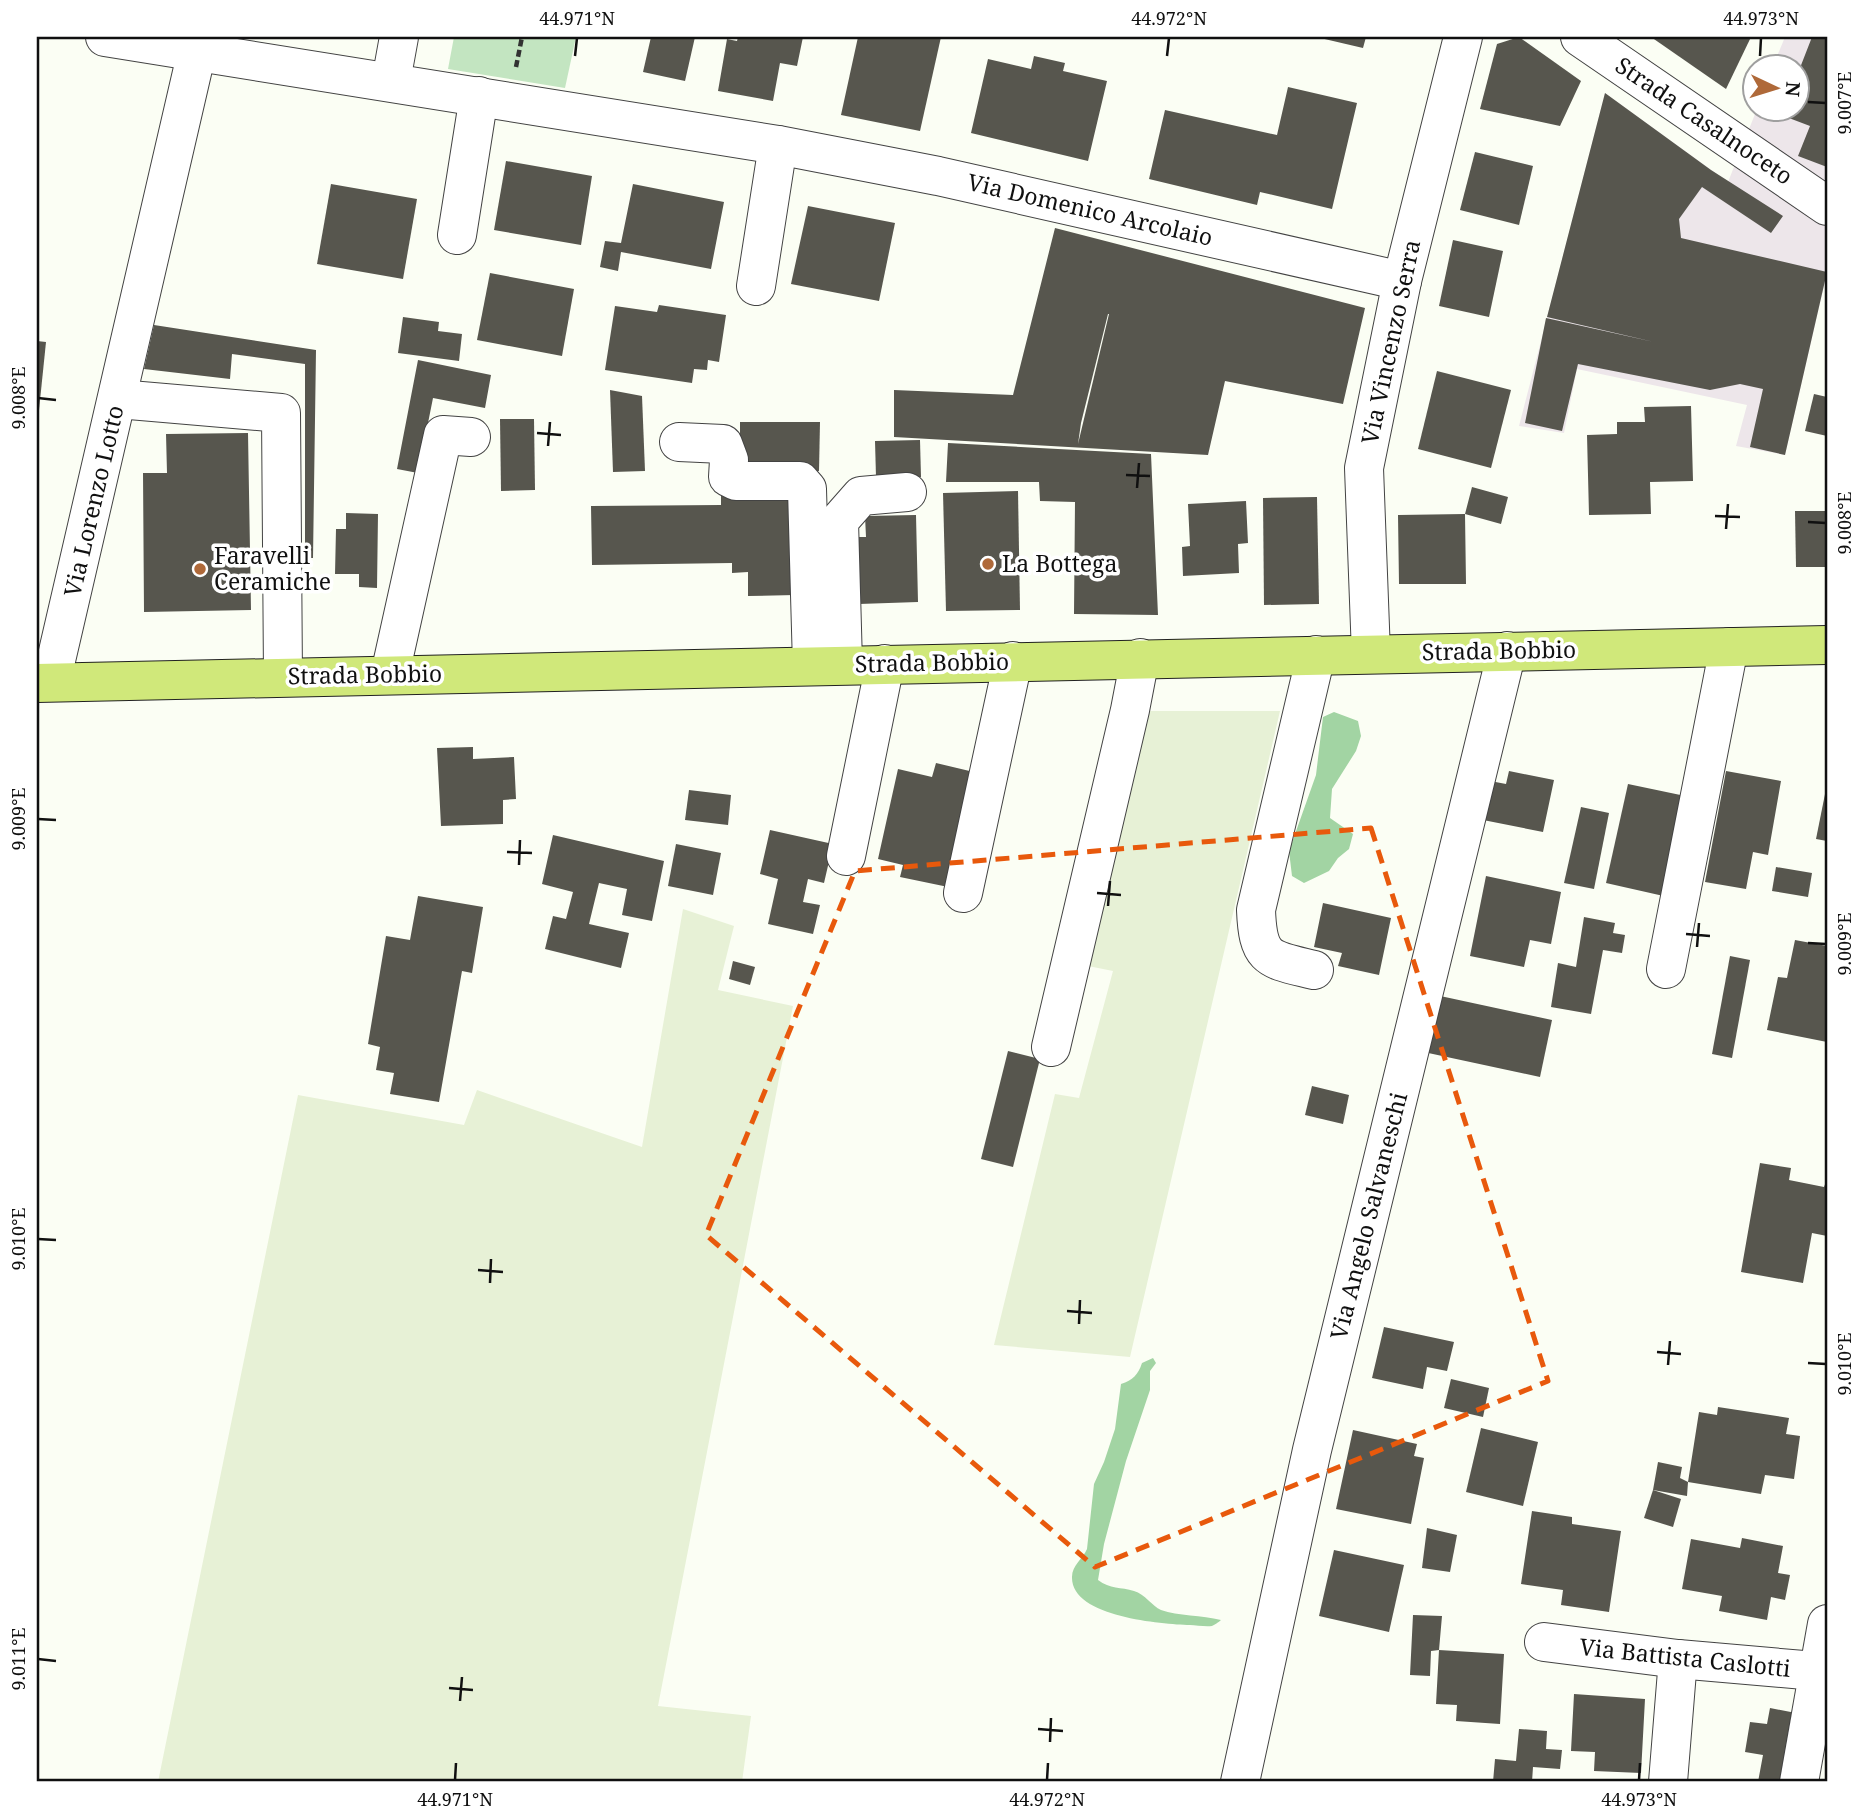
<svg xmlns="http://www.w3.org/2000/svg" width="1864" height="1819" viewBox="0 0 1864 1819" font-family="'Noto Serif',serif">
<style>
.industrial{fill:#ede6ea}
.farmland{fill:#e7f1d6}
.green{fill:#c3e5c1}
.forest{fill:#a2d4a3}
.building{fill:#57564e;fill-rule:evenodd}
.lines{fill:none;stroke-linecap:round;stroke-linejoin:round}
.minor-casing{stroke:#434343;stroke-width:40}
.major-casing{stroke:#212121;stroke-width:40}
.path{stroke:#323232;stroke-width:4.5;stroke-dasharray:7 3.5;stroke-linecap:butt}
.minor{stroke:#fff;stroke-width:38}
.major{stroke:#d0e87a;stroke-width:38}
.marked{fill:none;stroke:#e8590c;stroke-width:5;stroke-dasharray:14 9;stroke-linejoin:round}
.ticks{fill:none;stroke:#101010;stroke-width:2.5}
.poi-dot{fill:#af6939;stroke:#fff;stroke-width:2.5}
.labels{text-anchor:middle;stroke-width:7;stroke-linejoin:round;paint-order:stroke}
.street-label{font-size:23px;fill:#101010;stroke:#fff}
.poi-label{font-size:23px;fill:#101010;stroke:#fff;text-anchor:start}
.neatline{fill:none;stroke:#101010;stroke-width:2.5}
.ticks-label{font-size:18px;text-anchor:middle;fill:#101010}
</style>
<rect width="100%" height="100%" fill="#fbfef4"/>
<path class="industrial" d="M1785,37H1827V273L1785,455L1736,446L1747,405L1577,369L1564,433L1519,426L1605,93L1728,182L1757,109L1798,108V66H1773Z"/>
<g class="farmland">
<path d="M1145,711H1280L1130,1357L994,1345L1055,1094L1079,1098L1113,971L1083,965Z"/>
<path d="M683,909L734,926L718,990L793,1006L658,1706L751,1716L742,1782H158L298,1095L464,1125L477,1090L642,1147Z"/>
</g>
<path class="green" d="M454,37H576L565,88L448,69Z"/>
<g class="forest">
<path d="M1334,712L1358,721L1361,736L1356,751L1332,789L1330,818L1353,834L1349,849L1338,858L1329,871L1304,883L1292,876L1289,851L1316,775L1323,717Z"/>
<path d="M1153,1358L1156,1363L1150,1371V1390L1126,1461L1104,1544L1098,1580C1110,1589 1121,1587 1134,1591C1145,1594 1152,1606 1161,1610C1178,1616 1202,1615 1221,1620C1219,1622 1214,1625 1212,1626C1205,1627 1196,1625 1190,1625C1162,1624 1071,1617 1072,1577C1072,1565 1083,1559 1087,1549L1094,1484L1104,1462L1115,1429L1121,1384C1133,1380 1138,1375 1142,1363Z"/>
</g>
<g class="building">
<path d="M651,37H695L685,81L643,72Z"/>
<path d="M738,37H803L797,66L780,63L773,101L718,91L727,39L737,41Z"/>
<path d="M858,37H941L920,131L841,115Z"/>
<path d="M1316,37H1366L1363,48Z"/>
<path d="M1519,37L1581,81L1560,126L1480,109L1497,44Z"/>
<path d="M1651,37H1751L1726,89Z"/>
<path d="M1812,37H1827V167L1798,156L1810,126L1781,115L1783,108H1798V73Z"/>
<path d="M1034,56L1065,63L1063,71L1107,81L1088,161L971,133L988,59L1031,69Z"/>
<path d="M1288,87L1357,103L1332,209L1260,192L1257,205L1149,179L1165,110L1277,135Z"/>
<path d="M1605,93L1711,170L1783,216L1771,233L1702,187L1679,219L1681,238L1827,272L1785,455L1750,447L1763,389L1740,384L1710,390L1578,364L1562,431L1525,423L1546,318L1654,342L1547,317Z"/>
<path d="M1475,152L1533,166L1519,225L1460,210Z"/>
<path d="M506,161L592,176L581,245L494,230Z"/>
<path d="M331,184L417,199L403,279L317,264Z"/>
<path d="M633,184L724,202L711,269L621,252L618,271L600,267L605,241L621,243Z"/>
<path d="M808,206L895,223L879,301L791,284Z"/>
<path d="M1055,228L1365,308L1343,404L1225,381L1208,455L894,437V390L1013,395ZM1108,314H1109L1078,444L1081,423Z"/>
<path d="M1453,240L1503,251L1489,317L1439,306Z"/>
<path d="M490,273L574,289L562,356L477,340Z"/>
<path d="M659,305L726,315L719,362L708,360L707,370L694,369L692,383L605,370L615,306L657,312Z"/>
<path d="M403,317L439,322L438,331L462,334L459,361L398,353Z"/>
<path d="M154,325L316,350L313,558H291L292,545L305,546V364L232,354L230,379L144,369Z"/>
<path d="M37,341L46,342L39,410H37Z"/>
<path d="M418,360L491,375L485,408L433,398L418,473L397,469Z"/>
<path d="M1437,371L1511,390L1491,468L1418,449Z"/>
<path d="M610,390L642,396L645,471L613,472Z"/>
<path d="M1814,394L1827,397V436L1805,431Z"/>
<path d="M1691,406L1693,481L1650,482L1651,514L1589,515L1587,435L1617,434V422H1645L1644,407Z"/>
<path d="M500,419H534L535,490L501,491Z"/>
<path d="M740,422H820L819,471L740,470Z"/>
<path d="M248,433L251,610L144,612L143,473H167L166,434Z"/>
<path d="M920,440L921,477H876L875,441Z"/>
<path d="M948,443L1151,454L1158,615L1074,614L1075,502L1040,501L1039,482H946Z"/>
<path d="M1472,487L1508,497L1501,524L1465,514L1466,584H1399L1398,515L1465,514Z"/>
<path d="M794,490L795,595L748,596V572L732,573V563L592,565L591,506L721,505V491Z"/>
<path d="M1018,491L1020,610L946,611L943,493Z"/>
<path d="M1317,497L1319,604L1264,605L1263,498Z"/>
<path d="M1246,501L1248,543L1238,544L1239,573L1183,576L1182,547L1190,546L1188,504Z"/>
<path d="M1795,511H1827V567H1796Z"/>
<path d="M346,513L378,514L377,588L359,587V574H335L336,529H346Z"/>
<path d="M916,515L918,602L859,604L857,537H866L865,516Z"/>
<path d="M473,747V759L514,757L516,799L503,800V824L441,826L437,748Z"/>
<path d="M936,763L978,773L953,888L900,877L903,865L878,859L898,769L932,777Z"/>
<path d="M1509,771L1554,780L1543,832L1478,819L1485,780L1506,784Z"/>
<path d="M1726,771L1781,781L1768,855L1753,852L1746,889L1705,882Z"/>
<path d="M1628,784L1690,797L1668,897L1606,883Z"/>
<path d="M1826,789H1827V841L1816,839Z"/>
<path d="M689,790L731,795L728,825L685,820Z"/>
<path d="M1581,807L1609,813L1594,889L1564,883Z"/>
<path d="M770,830L833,844L824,883L808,879L803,902L820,905L813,934L768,924L778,879L760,874Z"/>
<path d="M553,835L664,861L652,921L622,915L627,889L599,883L589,924L629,933L621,968L545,949L553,916L566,919L573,892L542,884Z"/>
<path d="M676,844L721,853L713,895L668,886Z"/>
<path d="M1776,867L1812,873L1808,897L1772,891Z"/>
<path d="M1486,876L1561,892L1551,944L1530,940L1524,967L1470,956Z"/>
<path d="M418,896L483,907L472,973L462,971L439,1102L390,1094L394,1073L376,1070L380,1047L368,1044L386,936L410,940Z"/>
<path d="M1323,903L1391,918L1379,975L1338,966L1342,953L1314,947Z"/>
<path d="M1584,917L1615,923L1613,933L1625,935L1622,953L1603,950L1591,1014L1551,1007L1558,963L1576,967Z"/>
<path d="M1795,940L1827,946V1042L1767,1030L1778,977L1787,978Z"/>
<path d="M1730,956L1750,960L1732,1058L1712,1054Z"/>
<path d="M733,961L755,967L750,985L729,979Z"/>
<path d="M1431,994L1552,1020L1540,1077L1419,1051Z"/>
<path d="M1008,1051L1040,1059L1013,1167L981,1159Z"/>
<path d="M1312,1086L1349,1095L1343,1124L1305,1115Z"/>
<path d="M1760,1163L1791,1168L1789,1180L1824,1187L1827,1179V1236L1812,1233L1803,1283L1741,1272Z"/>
<path d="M1384,1327L1454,1342L1447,1371L1427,1367L1423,1389L1372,1378Z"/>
<path d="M1451,1379L1489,1388L1483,1417L1444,1408Z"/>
<path d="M1718,1407L1789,1418L1786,1434L1800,1436L1794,1479L1765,1475L1761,1494L1688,1482L1699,1412L1717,1415Z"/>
<path d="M1481,1428L1538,1442L1523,1506L1466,1492Z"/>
<path d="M1353,1430L1417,1444L1414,1456L1424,1458L1411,1524L1336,1509Z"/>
<path d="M1658,1462L1682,1467L1680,1478L1688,1482L1687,1496L1653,1490Z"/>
<path d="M1653,1490L1681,1499L1673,1527L1644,1518Z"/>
<path d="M1532,1511L1572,1517V1524L1621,1531L1609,1612L1561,1605L1563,1590L1521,1584Z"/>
<path d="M1427,1528L1457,1535L1450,1572L1422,1568Z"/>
<path d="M1742,1538L1783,1546L1778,1573L1790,1575L1785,1600L1771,1597L1767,1620L1719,1611L1722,1596L1682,1589L1691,1539L1740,1548Z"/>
<path d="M1334,1550L1404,1565L1389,1632L1319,1616Z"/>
<path d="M1413,1615L1442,1616L1439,1650L1431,1651L1430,1676L1410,1675Z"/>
<path d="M1439,1650L1504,1654L1500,1724L1456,1721L1457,1705L1436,1704Z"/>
<path d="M1574,1694L1645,1699L1641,1773L1594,1771L1595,1752L1571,1751Z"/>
<path d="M1770,1708L1801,1714L1790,1782H1758L1763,1755L1745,1752L1750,1722L1767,1724Z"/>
<path d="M1519,1729L1547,1731L1546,1749L1562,1750L1560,1769L1533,1767L1532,1782H1493L1495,1759L1516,1761Z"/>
</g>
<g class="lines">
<g class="minor-casing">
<g id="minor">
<path d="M105,37L778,145L938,176L1402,281"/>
<path d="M1580,37L1827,206"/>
<path d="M391,81L399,37"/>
<path d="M457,235L479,96"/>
<path d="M756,286L778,145"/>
<path d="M118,399L281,413L283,677"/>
<path d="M679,442L723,444L729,460L728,477L736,481H800L807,489L812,665"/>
<path d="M1371,654L1364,468L1402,281L1463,37"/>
<path d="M843,664L839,521L861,496L907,492"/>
<path d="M390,674L443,435L471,437"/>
<path d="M51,682L197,51"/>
<path d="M846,856L885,664"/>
<path d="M963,893L1013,661"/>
<path d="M1666,969L1729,647"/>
<path d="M1314,970C1269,959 1258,961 1256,910L1316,655"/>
<path d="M1051,1047L1130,710L1140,658"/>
<path d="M1544,1642L1678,1659L1827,1672"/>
<path d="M1240,1782L1312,1450L1507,651"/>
<path d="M1668,1782L1678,1659"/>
<path d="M1799,1782L1827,1624"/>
</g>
</g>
<g class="major-casing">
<path id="major" d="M37,683L1827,645"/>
</g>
<path class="path" d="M516,67L522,37"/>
<use href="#minor" class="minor"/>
<use href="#major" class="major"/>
</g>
<path class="marked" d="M1371,828L1548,1381L1095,1567L706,1235L855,871Z"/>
<path class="ticks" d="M575,56L577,38M1167,56L1169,38M1760,56L1761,38M1808,102L1826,103M38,398L56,400M537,433L561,435M548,446L550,422M1126,475L1150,476M1137,488L1139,463M1715,516L1740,517M1808,522L1826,523M1726,529L1728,504M38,819L56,820M507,852L532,853M519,865L520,840M1097,893L1121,895M1108,906L1110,881M1686,934L1710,936M1808,943L1826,944M1697,947L1699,923M38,1239L56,1240M478,1270L503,1272M490,1283L491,1259M1067,1311L1092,1313M1079,1324L1080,1300M1657,1352L1681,1354M1808,1363L1826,1364M1668,1365L1670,1341M38,1659L56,1661M449,1688L473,1690M460,1701L462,1677M1038,1729L1063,1731M1050,1742L1051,1718M455,1780L456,1763M1047,1780L1048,1763M1639,1780L1640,1763"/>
<g class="poi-dot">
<circle cx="988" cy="564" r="7"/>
<circle cx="200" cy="569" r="7"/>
</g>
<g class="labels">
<g class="street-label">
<text transform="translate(1704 121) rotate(34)" y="8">Strada Casalnoceto</text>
<text transform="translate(1090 210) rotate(13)" y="8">Via Domenico Arcolaio</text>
<text transform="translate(1391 342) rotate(-78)" y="8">Via Vincenzo Serra</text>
<text transform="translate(94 501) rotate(-77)" y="8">Via Lorenzo Lotto</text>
<text transform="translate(1499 651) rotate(-1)" y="8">Strada Bobbio</text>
<text transform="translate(932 663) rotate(-1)" y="8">Strada Bobbio</text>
<text transform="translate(365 675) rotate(-1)" y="8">Strada Bobbio</text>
<text transform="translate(1369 1216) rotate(-76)" y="8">Via Angelo Salvaneschi</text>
<text transform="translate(1685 1658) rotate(6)" y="8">Via Battista Caslotti</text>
</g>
<g class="poi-label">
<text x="214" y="564">Faravelli<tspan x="214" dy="26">Ceramiche</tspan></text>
<text x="1002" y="572">La Bottega</text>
</g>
</g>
<rect width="1864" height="1819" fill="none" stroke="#ffffff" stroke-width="77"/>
<g transform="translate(1776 88) rotate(94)"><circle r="33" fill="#ffffff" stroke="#9f9f9f" stroke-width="2"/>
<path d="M0-5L12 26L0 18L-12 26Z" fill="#af6939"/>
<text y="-10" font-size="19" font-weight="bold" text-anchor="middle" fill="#101010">N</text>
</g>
<rect x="38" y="38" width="1788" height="1742" class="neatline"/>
<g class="ticks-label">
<text x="577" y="25">44.971°N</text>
<text x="1169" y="25">44.972°N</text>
<text x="1761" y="25">44.973°N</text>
<text transform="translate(1845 103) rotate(-90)" y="6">9.007°E</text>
<text transform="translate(19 398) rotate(-90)" y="6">9.008°E</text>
<text transform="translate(1845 523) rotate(-90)" y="6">9.008°E</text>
<text transform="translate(19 819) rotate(-90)" y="6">9.009°E</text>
<text transform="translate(1845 944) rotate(-90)" y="6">9.009°E</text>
<text transform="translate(19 1239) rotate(-90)" y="6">9.010°E</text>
<text transform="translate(1845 1364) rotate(-90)" y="6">9.010°E</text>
<text transform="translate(19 1659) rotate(-90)" y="6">9.011°E</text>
<text x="455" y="1806">44.971°N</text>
<text x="1047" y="1806">44.972°N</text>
<text x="1639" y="1806">44.973°N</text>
</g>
</svg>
